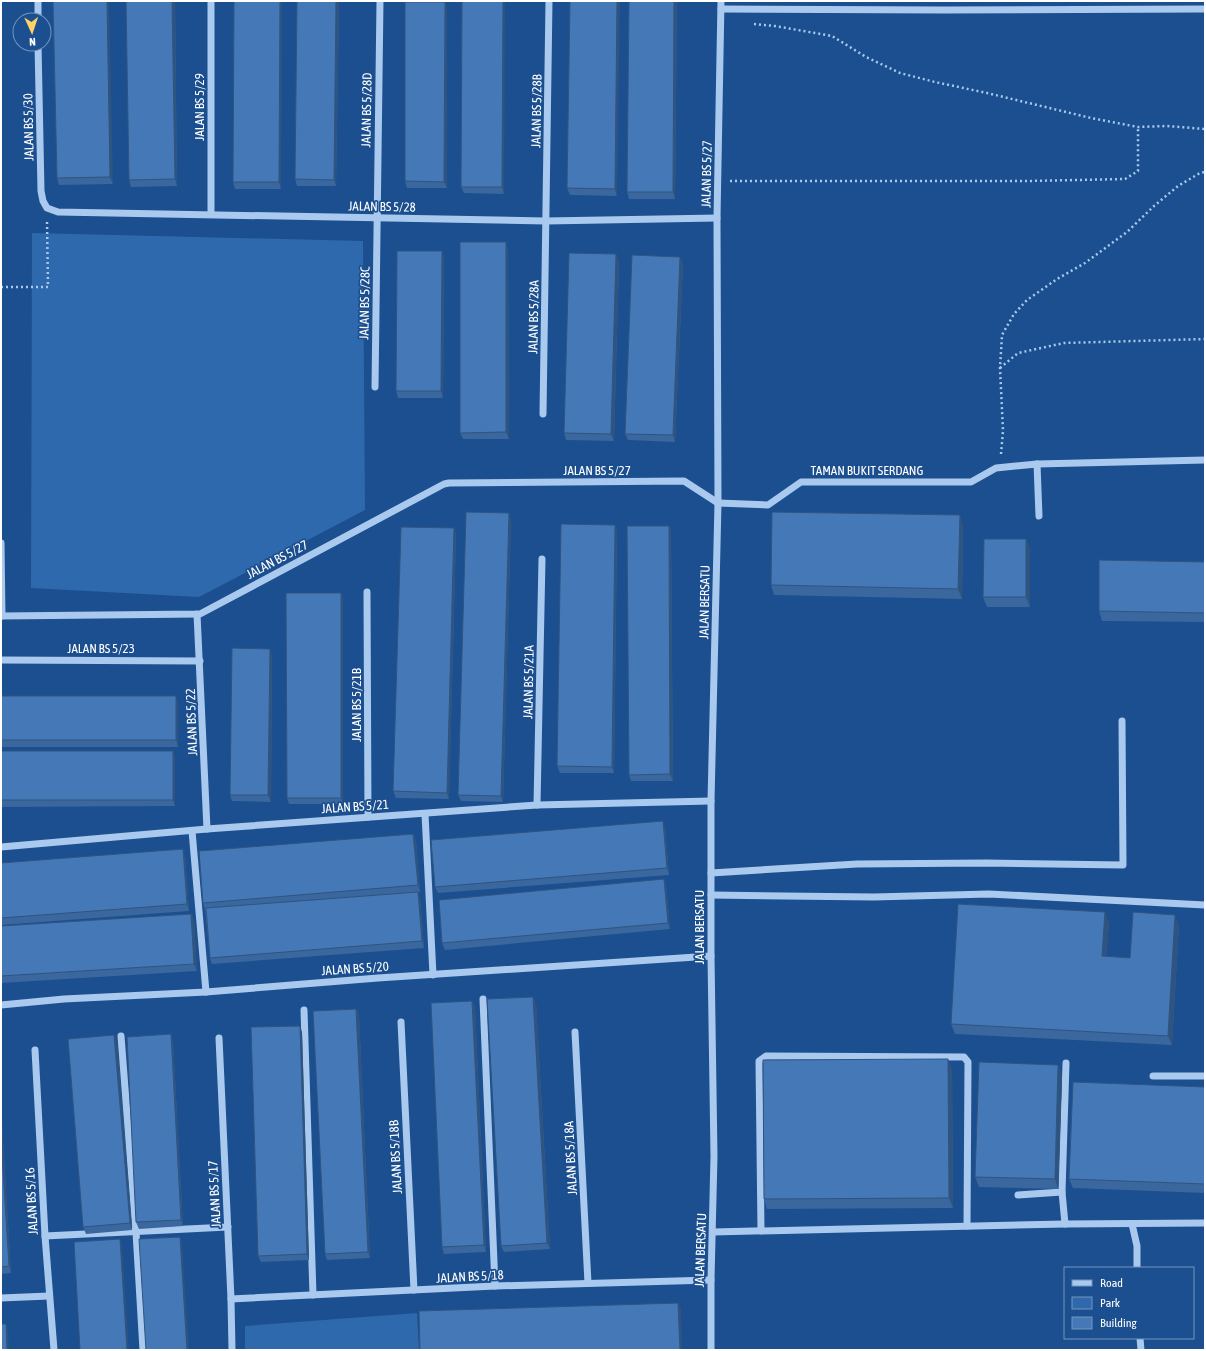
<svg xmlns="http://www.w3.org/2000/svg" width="1206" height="1351" viewBox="0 0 1206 1351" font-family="'Asap Condensed',sans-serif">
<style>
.green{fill:#2e69ad}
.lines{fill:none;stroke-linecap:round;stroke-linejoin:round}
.path{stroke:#a9c9ee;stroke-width:2.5;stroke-dasharray:2 3;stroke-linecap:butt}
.minor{stroke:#a9c9ee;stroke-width:7}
.wall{fill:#3a679d}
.shaded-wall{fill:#305480}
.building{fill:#4478b7;stroke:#305480}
.labels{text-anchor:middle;stroke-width:3.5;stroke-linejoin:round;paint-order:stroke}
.street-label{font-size:13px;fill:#fff;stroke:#1b4f8f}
</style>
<rect width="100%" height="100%" fill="#1b4f8f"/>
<g class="green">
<path d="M32,233L363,241L365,510L199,597L31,588Z"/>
<path d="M417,1313L419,1350H245V1326Z"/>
</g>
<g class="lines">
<g class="path">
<path d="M754,24L775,26L832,36L866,57L900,73L935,82L987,93L1091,118L1138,127L1167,126L1205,129"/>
<path d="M730,181H1028L1125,179L1138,171V127"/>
<path d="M1,287H48L47,221"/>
<path d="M1000,368L1018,353L1064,343L1205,339"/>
<path d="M1001,454L1003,431L1000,368L1002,335L1014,314L1027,300L1057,279L1085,263L1127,232L1154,206L1178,186L1200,173L1205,172"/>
</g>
<g class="minor">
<path d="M38,1V20"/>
<path d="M721,9L944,10L1205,9"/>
<path d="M38,44L41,191L43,201L47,208L58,212L546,221L717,218"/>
<path d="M211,214V1"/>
<path d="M375,387L380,1"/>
<path d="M543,414L549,1"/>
<path d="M1037,464L1039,516"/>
<path d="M718,503L768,505L801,482H971L996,468L1037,464L1205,460"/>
<path d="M1,543L2,616"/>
<path d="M367,592L368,817"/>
<path d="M197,614L207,829"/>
<path d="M1,616L200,614L444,484L449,483L684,481L718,503"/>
<path d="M1,660L200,661"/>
<path d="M537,805L542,559"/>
<path d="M425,814L433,975"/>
<path d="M192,831L206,992"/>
<path d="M1,847L207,829L537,805L711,801"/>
<path d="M711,873L857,864L986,863L1123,865L1122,721"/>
<path d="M711,895L874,897L989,894L1205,905"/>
<path d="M483,999L495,1286"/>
<path d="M1,1005L64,999L206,992L378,978L711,956"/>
<path d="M304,1010L313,1295"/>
<path d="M401,1022L414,1290"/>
<path d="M575,1032L588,1283"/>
<path d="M121,1036L136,1232L143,1350"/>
<path d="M219,1038L231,1299L232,1350"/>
<path d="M35,1050L45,1236L54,1350"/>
<path d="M1153,1076H1205"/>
<path d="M1018,1195L1062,1192"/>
<path d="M1065,1224L1062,1192L1066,1063"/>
<path d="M1132,1224L1137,1246V1268"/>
<path d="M761,1231L759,1061L766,1056L964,1057L968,1062L967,1226"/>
<path d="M713,1232L1065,1224L1205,1223"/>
<path d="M45,1236L228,1227"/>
<path d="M1,1298L49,1296"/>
<path d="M231,1299L495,1286L711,1280"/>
<path d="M1140,1338L1141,1350"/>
<path d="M711,1350V1280L714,1156L711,956V801L718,503L717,218L721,1"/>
</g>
</g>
<g class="wall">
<path d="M53,1L113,184L59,185L57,178Z"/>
<path d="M126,1H175L177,186L131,187L129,180Z"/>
<path d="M234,1L281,189H235L233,182Z"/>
<path d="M297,1H339L336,186H297L295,179Z"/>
<path d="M462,1L504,194L464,193L461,187Z"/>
<path d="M570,1L617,196L570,195L567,188Z"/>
<path d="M629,1H677L675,199H629L627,192Z"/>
<path d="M445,2L447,9V188H407L405,181Z"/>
<path d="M508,249L509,439H463L460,433Z"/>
<path d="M442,251L444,257L443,398H398L396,391Z"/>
<path d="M616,254L619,261L614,441L566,440L564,433Z"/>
<path d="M683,263L675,442L628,440L625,434Z"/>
<path d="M511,520L503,802L461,801L458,795Z"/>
<path d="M615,525L617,532L614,773H560L557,766Z"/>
<path d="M963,525L962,599L774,595L771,585Z"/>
<path d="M669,526L671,532L673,781H631L629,775Z"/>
<path d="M454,528L456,535L449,799L396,798L393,791Z"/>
<path d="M1026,539L1030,549V607H987L983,597Z"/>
<path d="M1205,562V622L1102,621L1099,611Z"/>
<path d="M341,593L343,600V804H289L287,798Z"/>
<path d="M272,655L271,802L232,801L230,795Z"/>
<path d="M1,696L178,702V747H1Z"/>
<path d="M1,751H173L175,758V806L1,807Z"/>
<path d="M665,827L669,875L438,893L435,887Z"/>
<path d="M413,834L416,841L420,892H418L420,898L424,948L212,964L210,958L205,909L203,903Z"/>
<path d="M185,856L189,911L1,925V863Z"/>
<path d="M664,879L666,886L670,929L445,950L442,943Z"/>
<path d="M191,914L194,921L197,971L1,983V926Z"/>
<path d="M1109,922L1106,956L1130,958L1179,924L1172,1045L955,1034L951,1024Z"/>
<path d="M472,1001L475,1008L486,1252L444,1254L442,1247Z"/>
<path d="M536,1003L550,1249L504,1252L501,1246Z"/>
<path d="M356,1009L359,1016L370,1258L327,1260L325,1254Z"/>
<path d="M302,1032L309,1260L261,1262L258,1256Z"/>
<path d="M173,1041L183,1226L139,1229L136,1222Z"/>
<path d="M117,1042L132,1230L86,1234L83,1227Z"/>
<path d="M1058,1065L1062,1075L1058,1189L979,1187L975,1177Z"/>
<path d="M952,1069L953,1208L767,1209L764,1199Z"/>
<path d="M1205,1087V1193L1073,1188L1069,1179Z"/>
<path d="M1,1106L11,1273L1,1274Z"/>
</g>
<g class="shaded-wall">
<path d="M107,1H109L113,184L110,177Z"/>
<path d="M172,1H175L177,186L175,179Z"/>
<path d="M280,1H282L281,189L279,182Z"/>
<path d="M336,1H339L336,186L334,180Z"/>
<path d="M503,1H505L504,194L502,187Z"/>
<path d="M617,1H620L617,196L615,189Z"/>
<path d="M674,1H677L675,199L673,192Z"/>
<path d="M445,2L447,9V188L444,182Z"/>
<path d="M506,242L508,249L509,439L506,432Z"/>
<path d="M442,251L444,257L443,398L441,391Z"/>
<path d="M616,254L619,261L614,441L611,434Z"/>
<path d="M680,257L683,263L675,442L673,435Z"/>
<path d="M509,513L511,520L503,802L501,796Z"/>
<path d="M960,515L963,525L962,599L958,589Z"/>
<path d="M615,525L617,532L614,773L612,767Z"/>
<path d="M669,526L671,532L673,781L670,774Z"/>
<path d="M454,528L456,535L449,799L447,793Z"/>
<path d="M1026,539L1030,549V607L1026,597Z"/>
<path d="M341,593L343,600V804L341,798Z"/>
<path d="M270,649L272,655L271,802L268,795Z"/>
<path d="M176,696L178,702V747L176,740Z"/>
<path d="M173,751L175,758V806L173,800Z"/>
<path d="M663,821L665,827L669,875L667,868Z"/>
<path d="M413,834L416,841L420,892L418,885Z"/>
<path d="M183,849L185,856L189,911L187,904Z"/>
<path d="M664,879L666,886L670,929L668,923Z"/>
<path d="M418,892L420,898L424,948L422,941Z"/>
<path d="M1105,912L1109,922L1106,966L1102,956Z"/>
<path d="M191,914L194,921L197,971L194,964Z"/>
<path d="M1175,915L1179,924L1172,1045L1168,1036Z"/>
<path d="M533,997L536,1003L550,1249L547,1243Z"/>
<path d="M472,1001L475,1008L486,1252L484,1245Z"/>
<path d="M356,1009L359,1016L370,1258L368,1252Z"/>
<path d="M300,1026L302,1032L309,1260L307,1254Z"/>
<path d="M171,1034L173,1041L183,1226L181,1220Z"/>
<path d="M114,1035L117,1042L132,1230L130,1223Z"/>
<path d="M948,1059L952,1069L953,1208L949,1198Z"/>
<path d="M1058,1065L1062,1075L1058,1189L1055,1179Z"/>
<path d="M1,1106L11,1273L9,1266L1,1139Z"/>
<path d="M180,1237L182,1243L189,1350H187Z"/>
<path d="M120,1239L122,1246L129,1350H127Z"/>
<path d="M678,1303L681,1309L682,1350H680Z"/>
<path d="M6,1324L8,1331L9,1350H7Z"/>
</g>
<g class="building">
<path d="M53,1H107L110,177L57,178Z"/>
<path d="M126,1H172L175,179L129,180Z"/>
<path d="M234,1H280L279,182H233Z"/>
<path d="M297,1H336L334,180L295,179Z"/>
<path d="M462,1H503L502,187H461Z"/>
<path d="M570,1H617L615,189L567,188Z"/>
<path d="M629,1H674L673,192H627Z"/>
<path d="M405,2H445L444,182L405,181Z"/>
<path d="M460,242H506V432L460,433Z"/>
<path d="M397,251H442L441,391H396Z"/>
<path d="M569,253L616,254L611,434L564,433Z"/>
<path d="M632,255L680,257L673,435L625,434Z"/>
<path d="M466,512L509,513L501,796L458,795Z"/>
<path d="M772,512L960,515L958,589L771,585Z"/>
<path d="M561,524L615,525L612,767L557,766Z"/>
<path d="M627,526H669L670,774L629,775Z"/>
<path d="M401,527L454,528L447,793L393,791Z"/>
<path d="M984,539H1026V597H983Z"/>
<path d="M1099,560L1205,562V613L1099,611Z"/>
<path d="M286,593H341V798H287Z"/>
<path d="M232,648L270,649L268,795H230Z"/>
<rect x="1" y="696" width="175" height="44"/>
<rect x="1" y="751" width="172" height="49"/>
<path d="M663,821L667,868L435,887L431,840Z"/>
<path d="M413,834L418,885L203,903L199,851Z"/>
<path d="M183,849L187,904L1,918V863Z"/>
<path d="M664,879L668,923L442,943L439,900Z"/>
<path d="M418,892L422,941L210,958L206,908Z"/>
<path d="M958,904L1105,912L1102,956L1130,958L1133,912L1175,915L1168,1036L951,1024Z"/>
<path d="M191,914L194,964L1,976V926Z"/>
<path d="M533,997L547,1243L501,1246L487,999Z"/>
<path d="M472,1001L484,1245L442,1247L431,1003Z"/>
<path d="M356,1009L368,1252L325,1254L313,1011Z"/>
<path d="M300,1026L307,1254L258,1256L251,1027Z"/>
<path d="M171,1034L181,1220L136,1222L127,1037Z"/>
<path d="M114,1035L130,1223L83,1227L68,1039Z"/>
<path d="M948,1059L949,1198L764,1199L763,1060Z"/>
<path d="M979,1062L1058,1065L1055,1179L975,1177Z"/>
<path d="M1073,1082L1205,1087V1184L1069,1179Z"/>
<path d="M1,1139L9,1266L1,1267Z"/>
<path d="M180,1237L187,1350H146L139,1239Z"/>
<path d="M120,1239L127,1350H80L74,1242Z"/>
<path d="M678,1303L680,1350H420L419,1311Z"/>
<path d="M1,1324H6L7,1350H1Z"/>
</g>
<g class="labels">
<g class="street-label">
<text transform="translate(199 107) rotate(-90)" y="5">JALAN BS 5/29</text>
<text transform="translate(366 110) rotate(-89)" y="5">JALAN BS 5/28D</text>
<text transform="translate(536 111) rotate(-89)" y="5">JALAN BS 5/28B</text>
<text transform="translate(28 127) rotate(-91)" y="5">JALAN BS 5/30</text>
<text transform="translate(706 174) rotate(-89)" y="5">JALAN BS 5/27</text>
<text transform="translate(382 206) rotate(1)" y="5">JALAN BS 5/28</text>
<text transform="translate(364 303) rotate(-89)" y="5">JALAN BS 5/28C</text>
<text transform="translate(533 317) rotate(-89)" y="5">JALAN BS 5/28A</text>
<text x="597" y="475">JALAN BS 5/27</text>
<text x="867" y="475">TAMAN BUKIT SERDANG</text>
<text transform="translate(277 559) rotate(-28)" y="5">JALAN BS 5/27</text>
<text transform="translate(704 602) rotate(-89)" y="5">JALAN BERSATU</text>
<text x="101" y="653">JALAN BS 5/23</text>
<text transform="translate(528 682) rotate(-89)" y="5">JALAN BS 5/21A</text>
<text transform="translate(356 705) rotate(-90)" y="5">JALAN BS 5/21B</text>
<text transform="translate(191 722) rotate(-92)" y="5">JALAN BS 5/22</text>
<text transform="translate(355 806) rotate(-4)" y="5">JALAN BS 5/21</text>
<text transform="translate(699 927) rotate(-90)" y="5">JALAN BERSATU</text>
<text transform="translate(355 968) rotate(-4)" y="5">JALAN BS 5/20</text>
<text transform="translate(395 1157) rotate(-93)" y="5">JALAN BS 5/18B</text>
<text transform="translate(570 1158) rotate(-93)" y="5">JALAN BS 5/18A</text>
<text transform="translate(214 1194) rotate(-93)" y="5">JALAN BS 5/17</text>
<text transform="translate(31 1201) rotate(-93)" y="5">JALAN BS 5/16</text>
<text transform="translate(700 1250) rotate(-88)" y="5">JALAN BERSATU</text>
<text transform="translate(470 1276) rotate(-3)" y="5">JALAN BS 5/18</text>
</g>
</g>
<rect width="1206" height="1351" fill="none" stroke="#ffffff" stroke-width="4"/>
<rect x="1064" y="1267" width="130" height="72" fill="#1b4f8f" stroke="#7695bc"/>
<rect x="1072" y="1280" width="20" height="6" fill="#a9c9ee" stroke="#7695bc"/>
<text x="1100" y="1287" font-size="12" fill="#ffffff">Road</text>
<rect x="1072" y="1297" width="20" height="12" fill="#2e69ad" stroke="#7695bc"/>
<text x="1100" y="1307" font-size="12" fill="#ffffff">Park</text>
<rect x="1072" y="1317" width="20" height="12" fill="#4478b7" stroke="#7695bc"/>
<text x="1100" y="1327" font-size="12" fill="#ffffff">Building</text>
<g transform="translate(32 32) rotate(177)"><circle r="19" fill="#1b4f8f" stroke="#7695bc"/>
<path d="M0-3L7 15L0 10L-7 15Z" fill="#ffd166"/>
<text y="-6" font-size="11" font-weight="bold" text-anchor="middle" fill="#ffffff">N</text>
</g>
</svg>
